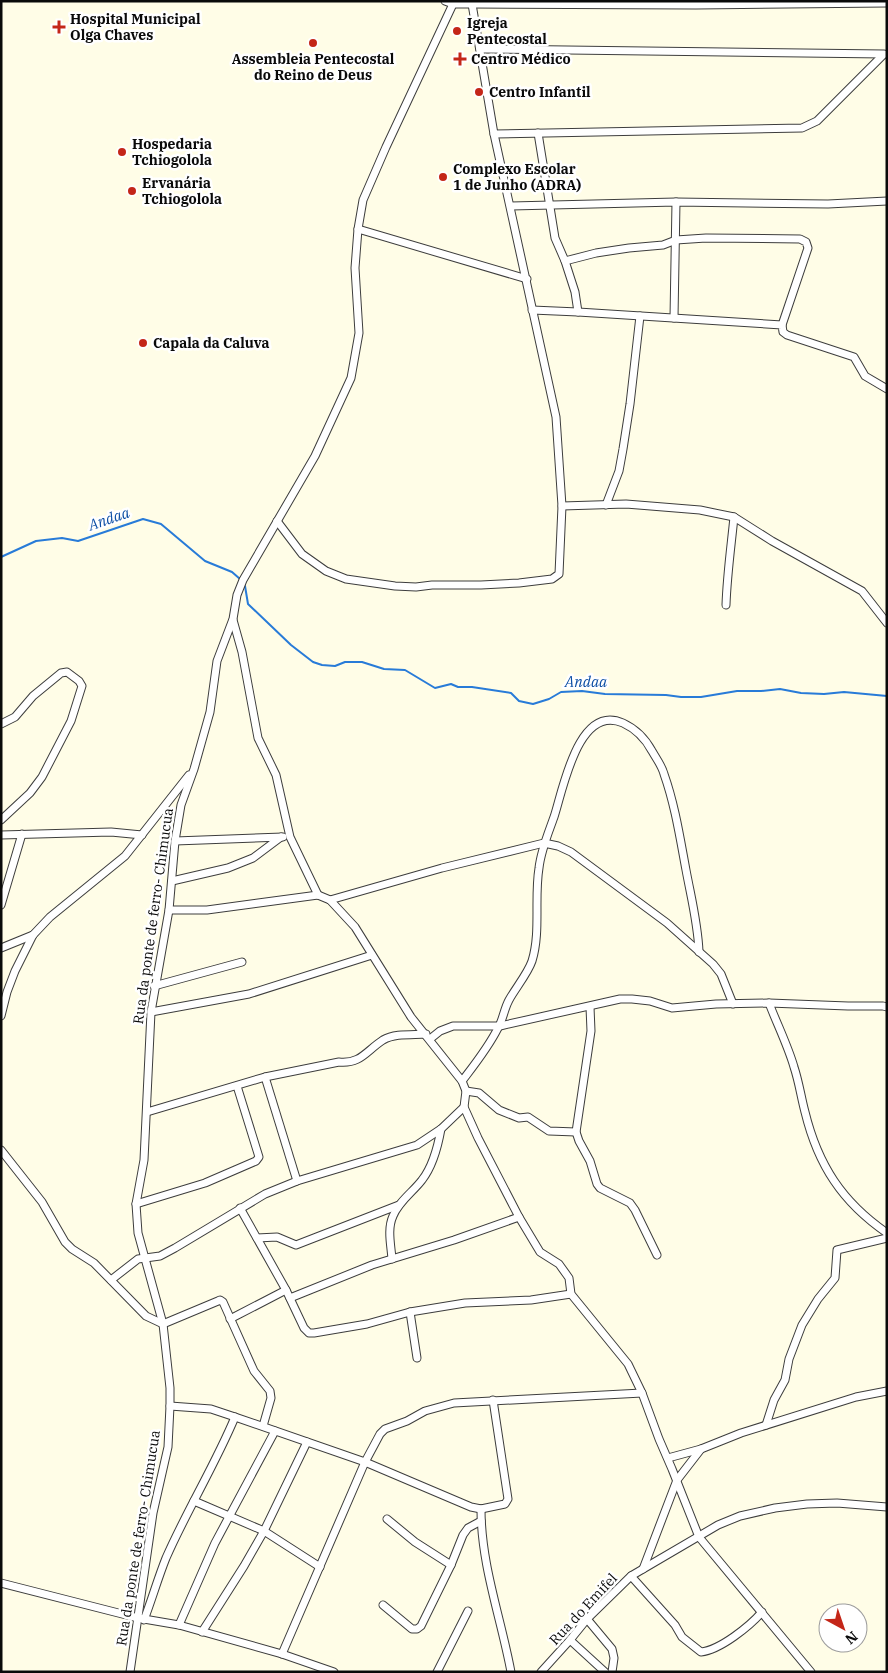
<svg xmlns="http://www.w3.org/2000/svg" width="888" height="1673" viewBox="0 0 888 1673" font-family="'IBM Plex Serif',serif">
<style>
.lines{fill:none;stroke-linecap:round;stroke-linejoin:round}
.stream{stroke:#287bd8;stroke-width:2}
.street-casing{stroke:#3d3d3d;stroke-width:9}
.street{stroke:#fff;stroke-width:7}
.poi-dot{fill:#c42618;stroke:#fff;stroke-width:2}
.labels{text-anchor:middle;stroke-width:5;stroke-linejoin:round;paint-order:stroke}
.poi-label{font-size:14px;font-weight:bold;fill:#0a0a0a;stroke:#fff;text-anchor:start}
.street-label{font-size:14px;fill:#0a0a0a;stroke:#fff}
.water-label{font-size:15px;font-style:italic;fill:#0b4da4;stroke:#fff}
</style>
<rect width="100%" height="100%" fill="#fffde7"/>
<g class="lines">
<g class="stream">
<path d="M1,557L36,541L62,538L78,541L143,519L161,524L205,561L232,572L240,579"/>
<path d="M245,586L248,604L291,645L313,662L322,665L335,666L345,662H362L384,669L405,670L435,688L451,684L458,687H472L511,693L519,701L533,704L549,699L561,692L582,691L605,694L666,695L681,697H701L737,691H761L780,689L801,693L824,694L844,692L887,696"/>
</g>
<g class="street-casing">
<g id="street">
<path d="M445,1L453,4H472L696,5L887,3"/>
<path d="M480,49L884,54"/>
<path d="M538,133L555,238L565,261L575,292L578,312"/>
<path d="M494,134L802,128L817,121L883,55"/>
<path d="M511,206L676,202L828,204L887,201"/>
<path d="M358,229L527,279"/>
<path d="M565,261L596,253L629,248L663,245L676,240L706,238L800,239L806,242L808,248L782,325"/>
<path d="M532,310L578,312L782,325L783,332L787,335L854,357L865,376L887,389"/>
<path d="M674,318L676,202"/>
<path d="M606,505L619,471L623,449L630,404L640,316"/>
<path d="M562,506L626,504L700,510L734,517L772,541L862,591L887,623"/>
<path d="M277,521L302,554L326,571L346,579L395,586L416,587L432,585H481L519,583L552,579L559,574L562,506L556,417L494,134L472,4"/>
<path d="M726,605C727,575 731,547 734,517"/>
<path d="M233,620L242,652L258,738L276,775L290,837L318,895"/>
<path d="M1,724L15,717L33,696L61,673L67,672L79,681L82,686L71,721L42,777L30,793L1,820"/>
<path d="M1,835L111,832L142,835"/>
<path d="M175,841L283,837"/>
<path d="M172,881L228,868L253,858L281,837"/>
<path d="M330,900L442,868L544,843L558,846L571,852L667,923L713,964L721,974L733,1004"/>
<path d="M1,905L22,834"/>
<path d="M169,910H207L318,895L330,900L355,927L411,1017L462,1081L466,1091L464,1107L478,1138L519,1217L540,1252L559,1264L569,1278L571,1294L628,1364L642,1393L659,1439L672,1469L699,1537L811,1672"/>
<path d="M1,948L33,935"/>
<path d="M154,986L242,962"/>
<path d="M769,1003C777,1024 788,1046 794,1067C799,1082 801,1097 805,1112C818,1165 842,1202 887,1233"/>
<path d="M590,1007L591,1031L576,1132L579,1141L590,1161L597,1184L600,1188L630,1203L635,1210L657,1255"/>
<path d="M151,1012L249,994L372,955"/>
<path d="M1,1016L7,992L15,971L33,935L50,917L125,856L189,775"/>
<path d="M430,1039L440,1031L453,1026H500L620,999H632L650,1001L672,1008L716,1004L769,1003L848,1006H883L887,1007"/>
<path d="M265,1077L297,1181"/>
<path d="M462,1081C475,1064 488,1048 498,1028C503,1020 504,1009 509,1000C515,989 528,973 532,961C541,932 534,898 539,868C541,850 548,834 554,817C563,790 578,703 623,723C636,729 645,738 652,751C656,758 662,766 664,774C675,805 680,838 686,870C691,897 698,924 699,952"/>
<path d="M466,1091L479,1093L499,1110L519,1118L528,1117L549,1131L576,1132"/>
<path d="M147,1112L265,1077L339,1062C361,1064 366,1051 383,1040C395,1033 413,1035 426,1034"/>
<path d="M1,1150L42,1202L65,1242L72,1249L94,1263L146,1316L163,1324L218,1301L220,1300L223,1302L254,1371L270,1391L271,1398L263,1426"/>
<path d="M136,1204L205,1183L256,1161L259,1157L237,1086"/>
<path d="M240,1208L286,1290L304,1328L309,1333H314L367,1324L410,1312L465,1303L531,1300L571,1294"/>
<path d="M257,1238L277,1237L296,1245L399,1205"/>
<path d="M392,1259C391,1245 387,1229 393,1216C399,1201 413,1192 422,1180C433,1166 438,1146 441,1129"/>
<path d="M111,1280L138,1259L160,1256L175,1248L265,1194L297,1181L417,1145L441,1129L464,1107"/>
<path d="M290,1298L372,1265L454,1240L519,1217"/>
<path d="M410,1312L417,1358"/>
<path d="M230,1319L286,1290"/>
<path d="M170,1406L211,1409L235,1417L365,1462L471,1507L481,1509L505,1504L508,1499L493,1400"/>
<path d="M766,1425L774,1400L785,1380L789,1359L802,1325L818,1299L835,1278L837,1250L887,1238"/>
<path d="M668,1458L701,1449"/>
<path d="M194,1501L264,1531L320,1567"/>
<path d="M481,1509C481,1565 501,1618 511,1672"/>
<path d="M387,1519L415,1542L451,1565"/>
<path d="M643,1569L677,1480L701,1449L741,1433L856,1397L887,1391"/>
<path d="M631,1576L675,1625L682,1637L701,1652C720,1650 750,1626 762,1612"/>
<path d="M1,1583L138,1618L179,1625L282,1654L334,1672"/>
<path d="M383,1605L412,1629H417L421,1626L451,1565L463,1535L468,1528L481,1521"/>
<path d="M587,1619L612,1649L614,1658L612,1672"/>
<path d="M144,1620C152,1599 158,1578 166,1558C187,1510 215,1465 235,1417"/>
<path d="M179,1625L215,1543L275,1431"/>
<path d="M202,1632L244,1566L264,1531L307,1442"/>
<path d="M570,1640L605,1672"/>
<path d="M282,1654L365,1462L380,1434L385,1429L407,1421L425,1411L454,1403L642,1393"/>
<path d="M130,1672L153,1513L168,1447L170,1406V1388L163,1324L138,1233L136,1204L144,1160L151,1012L169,910L175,841L181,805L194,769L210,712L217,661L233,619L237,595L243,580L315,456L351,378L359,333L355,268L358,229L363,200L386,147L453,4"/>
<path d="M437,1672L468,1611"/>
<path d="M541,1672L570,1640L587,1619L631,1576L718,1525L740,1516L775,1508L807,1504L837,1503L887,1507"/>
</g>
</g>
<use href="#street" class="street"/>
</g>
<g class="poi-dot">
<path d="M56.5 19.5h5v5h5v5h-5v5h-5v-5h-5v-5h5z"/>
<circle cx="457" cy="31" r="5"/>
<circle cx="313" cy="43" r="5"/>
<path d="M457.5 51.5h5v5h5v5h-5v5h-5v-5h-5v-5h5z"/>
<circle cx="479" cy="92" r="5"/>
<circle cx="122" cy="152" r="5"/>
<circle cx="443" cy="177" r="5"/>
<circle cx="132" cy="191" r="5"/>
<circle cx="143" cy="343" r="5"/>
</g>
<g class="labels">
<g class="poi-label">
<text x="70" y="24">Hospital Municipal<tspan x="70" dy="16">Olga Chaves</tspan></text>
<text x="467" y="28">Igreja<tspan x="467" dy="16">Pentecostal</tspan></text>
<text x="313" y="64" text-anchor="middle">Assembleia Pentecostal<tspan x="313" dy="16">do Reino de Deus</tspan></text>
<text x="471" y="64">Centro Médico</text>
<text x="489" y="97">Centro Infantil</text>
<text x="132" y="149">Hospedaria<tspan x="132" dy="16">Tchiogolola</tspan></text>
<text x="453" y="174">Complexo Escolar<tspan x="453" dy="16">1 de Junho (ADRA)</tspan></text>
<text x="142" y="188">Ervanária<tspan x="142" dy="16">Tchiogolola</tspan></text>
<text x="153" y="348">Capala da Caluva</text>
</g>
<g class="street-label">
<text transform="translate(153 916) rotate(-82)" y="5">Rua da ponte de ferro- Chimucua</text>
<text transform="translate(138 1538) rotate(-81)" y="5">Rua da ponte de ferro- Chimucua</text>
<text transform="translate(583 1609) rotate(-47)" y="5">Rua do Emifel</text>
</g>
<g class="water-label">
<text transform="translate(109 519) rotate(-19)" y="5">Andaa</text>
<text x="586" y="687">Andaa</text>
</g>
</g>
<rect width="888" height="1673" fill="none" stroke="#0a0a0a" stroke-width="5"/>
<g transform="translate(843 1628) rotate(140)"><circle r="24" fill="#ffffff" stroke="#9d9d9d"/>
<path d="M0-4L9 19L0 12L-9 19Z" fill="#c42618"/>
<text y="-8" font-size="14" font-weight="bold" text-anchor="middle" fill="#0a0a0a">N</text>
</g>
</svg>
